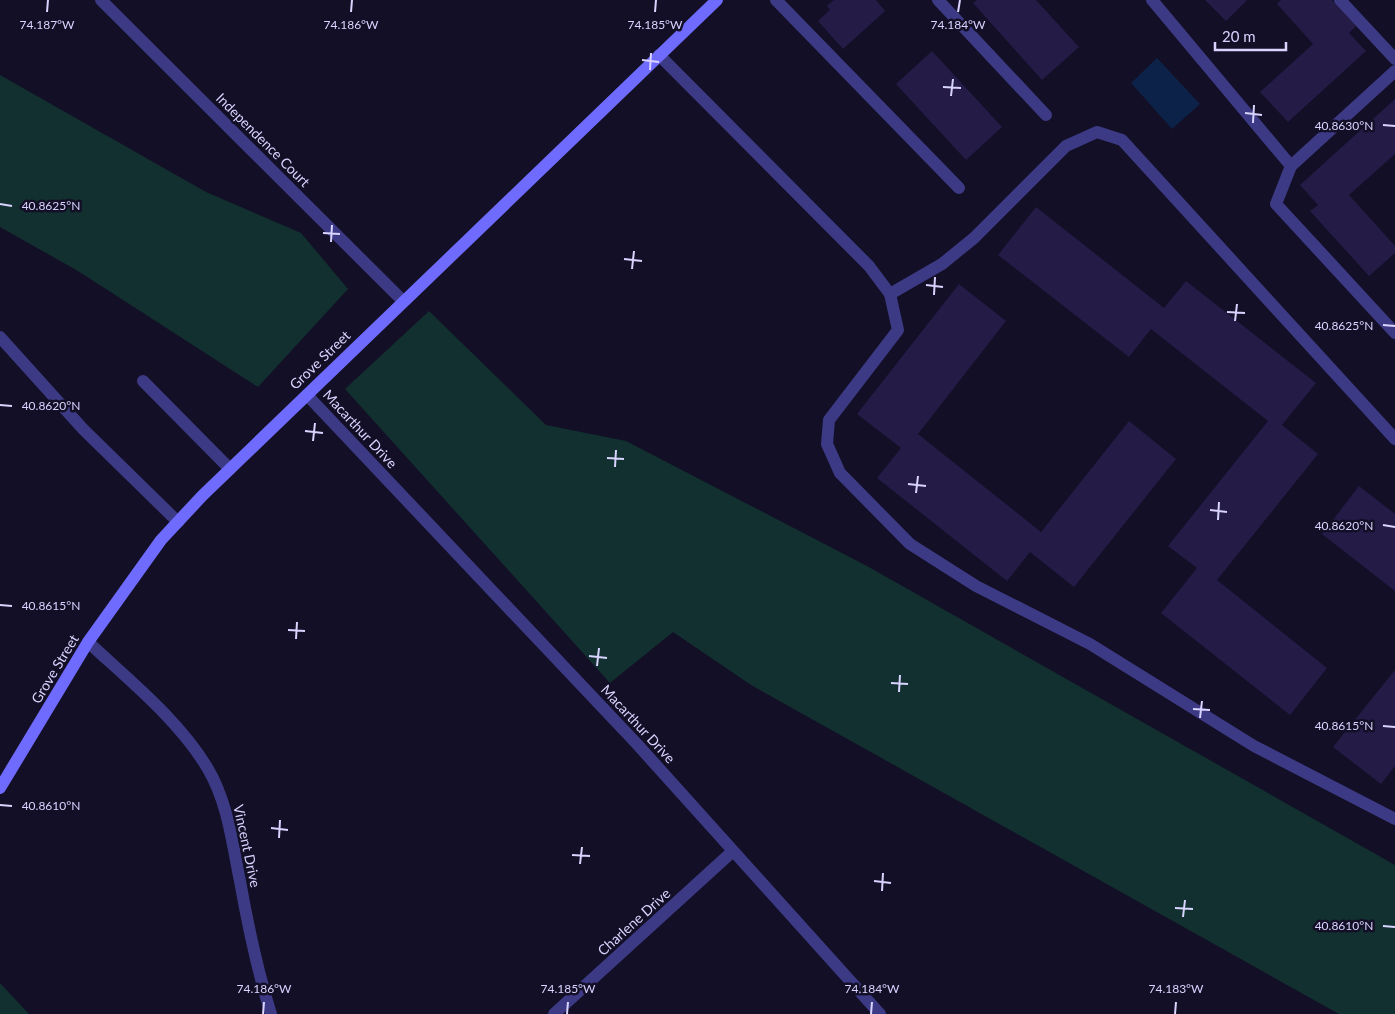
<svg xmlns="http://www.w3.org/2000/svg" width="1395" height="1014" viewBox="0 0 1395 1014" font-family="Lato,sans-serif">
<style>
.green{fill:#12302f}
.water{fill:#0c2248}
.building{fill:#241b47}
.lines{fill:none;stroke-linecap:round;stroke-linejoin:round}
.lane{stroke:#3d3a85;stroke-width:12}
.street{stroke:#3d3a85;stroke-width:12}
.secondary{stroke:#6f6bff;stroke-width:12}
.ticks{fill:none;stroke:#d9d4ff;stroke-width:2}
.labels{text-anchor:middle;stroke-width:5;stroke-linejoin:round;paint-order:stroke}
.street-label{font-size:14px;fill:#d9d4ff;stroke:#130f26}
.ticks-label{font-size:12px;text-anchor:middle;fill:#d9d4ff;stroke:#130f26;stroke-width:5;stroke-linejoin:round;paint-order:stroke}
</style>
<rect width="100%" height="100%" fill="#130f26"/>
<g class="green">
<path d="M0,75L206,192L301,233L348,289L258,387L78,271L0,227Z"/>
<path d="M429,311L546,425L626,441L867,566L1395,865V1014H1339L751,685L673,632L610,683L345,389Z"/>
<path d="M0,983L29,1014H0Z"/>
</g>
<path class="water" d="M1157,58L1200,104L1172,129L1131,83Z"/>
<g class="building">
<path d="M834,0H876L885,11L843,49L818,21L830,10L827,6Z"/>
<path d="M977,0H1036L1079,47L1042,80L973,3Z"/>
<path d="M1205,0H1247L1226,21Z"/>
<path d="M1281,0H1332L1356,26L1349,33L1366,51L1288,122L1260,92L1313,44L1277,4Z"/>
<path d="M932,51L1002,127L966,160L896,84Z"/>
<path d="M1395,99V154L1349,195L1395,246V253L1369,276L1310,211L1318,205L1300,185Z"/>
<path d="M1036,207L1164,308L1186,281L1316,383L1282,425L1318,454L1217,580L1327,668L1290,715L1161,613L1197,568L1168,546L1268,421L1151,329L1129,357L998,255Z"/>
<path d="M959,284L1006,321L918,434L1041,532L1129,421L1176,459L1074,587L1030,552L1007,581L877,478L901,448L857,414Z"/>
<path d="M1359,486L1395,514V591L1322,534Z"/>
<path d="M1395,670V766L1381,784L1333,747Z"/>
</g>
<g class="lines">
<g class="lane">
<path d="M776,0L959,188"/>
<path d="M938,0L1046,115"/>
<path d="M659,55L869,266L890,294L898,330L829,420L827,444L840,473L910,544L976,586L1090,644L1254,746L1395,819"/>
<path d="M890,294L942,264L974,238L1066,146L1097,132L1122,140L1395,439"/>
<path d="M0,337L83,429L178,522"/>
<path d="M143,381L230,469"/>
</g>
<g class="street">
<path d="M101,0L403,301"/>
<path d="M1152,0L1291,166"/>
<path d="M1340,0L1395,59"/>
<path d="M1395,71L1291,166L1276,204L1395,333"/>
<path d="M307,395L637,744L880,1014"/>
<path d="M88,642C129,680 180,721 208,769C228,803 232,843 240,881C248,926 257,970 271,1014"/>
<path d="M554,1014L733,851"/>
</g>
<path class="secondary" d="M0,788L88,642L161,540L202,496L717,0"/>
</g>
<path class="ticks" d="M47,12L48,0M351,12L352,0M655,12L656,0M958,12L960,0M642,60L659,62M650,70L651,53M943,87L961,88M951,96L953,79M1245,113L1262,115M1253,123L1254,105M1383,125L1395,126M0,204L12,206M323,233L340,234M331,242L332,225M624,259L642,261M632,269L634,251M926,285L943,287M934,295L935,277M1227,312L1245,313M1235,321L1237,304M1383,325L1395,326M0,405L12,406M305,431L323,433M313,441L315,423M607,458L624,459M615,467L616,450M908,484L926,486M916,493L918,476M1210,510L1227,512M1218,520L1219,502M1383,525L1395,527M0,605L12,606M288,630L305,631M296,639L297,622M589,656L607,658M597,666L599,648M891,683L908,684M899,692L900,675M1193,709L1210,710M1200,718L1202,701M1383,726L1395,727M0,805L12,806M271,828L288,830M279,838L280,820M572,855L590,856M580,864L582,847M874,881L891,883M882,891L883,873M1175,908L1193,909M1183,917L1185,900M1383,926L1395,927M263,1014L264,1002M567,1014L568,1002M871,1014L872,1002M1175,1014L1176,1002"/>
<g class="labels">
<g class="street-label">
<text transform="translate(263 140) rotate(45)" y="5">Independence Court</text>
<text transform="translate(320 360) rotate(-44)" y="5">Grove Street</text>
<text transform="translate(360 429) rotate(47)" y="5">Macarthur Drive</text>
<text transform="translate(55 669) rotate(-59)" y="5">Grove Street</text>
<text transform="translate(638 724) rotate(47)" y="5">Macarthur Drive</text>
<text transform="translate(247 846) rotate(78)" y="5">Vincent Drive</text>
<text transform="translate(634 922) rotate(-42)" y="5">Charlene Drive</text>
</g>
</g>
<g class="ticks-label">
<text x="47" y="29">74.187°W</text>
<text x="351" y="29">74.186°W</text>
<text x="655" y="29">74.185°W</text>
<text x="958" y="29">74.184°W</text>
<text x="1344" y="130">40.8630°N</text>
<text x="51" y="210">40.8625°N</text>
<text x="1344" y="330">40.8625°N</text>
<text x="51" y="410">40.8620°N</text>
<text x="1344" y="530">40.8620°N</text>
<text x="51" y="610">40.8615°N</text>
<text x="1344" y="730">40.8615°N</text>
<text x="51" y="810">40.8610°N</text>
<text x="1344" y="930">40.8610°N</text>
<text x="264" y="993">74.186°W</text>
<text x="568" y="993">74.185°W</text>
<text x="872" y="993">74.184°W</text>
<text x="1176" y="993">74.183°W</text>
</g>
<path d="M1215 42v8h71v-8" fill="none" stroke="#d9d4ff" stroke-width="2.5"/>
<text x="1222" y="42" font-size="15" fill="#d9d4ff" stroke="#130f26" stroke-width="4" paint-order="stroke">20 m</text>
</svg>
